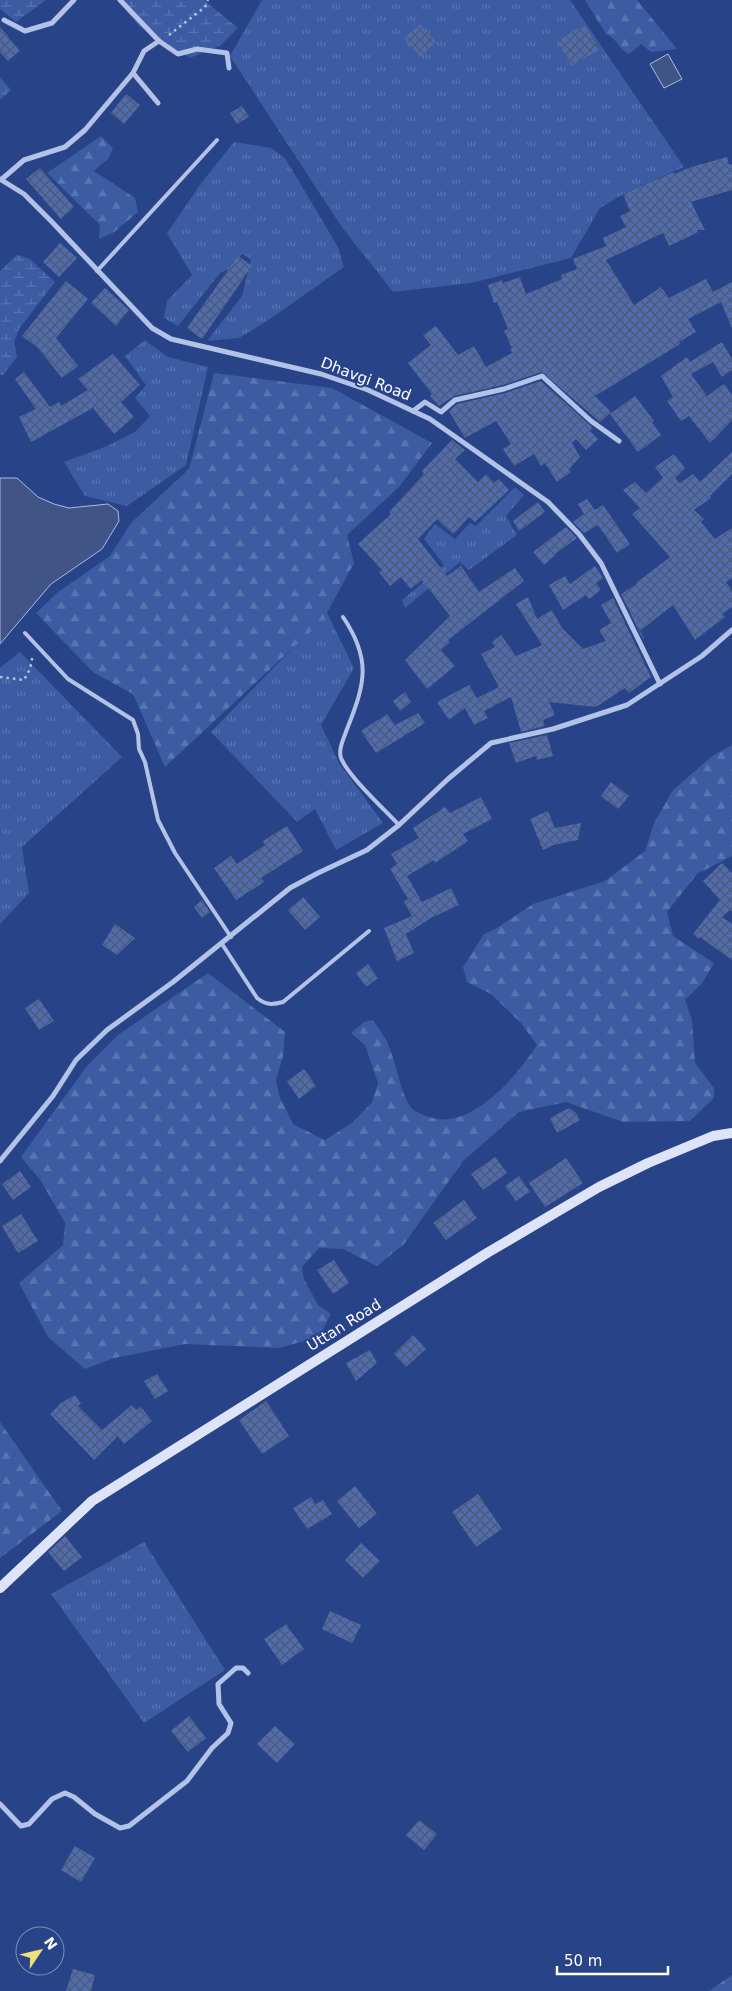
<svg xmlns="http://www.w3.org/2000/svg" width="732" height="1991" viewBox="0 0 732 1991" font-family="'DejaVu Sans',sans-serif">
<style>
.grass{fill:url(#grass-tufts)}
.forest{fill:url(#forest-firs)}
.wetland{fill:url(#wetland-marsh)}
.water{fill:#405485;stroke:#a8bce8}
.building{fill:url(#building-cross-hatch)}
.lines{fill:none;stroke-linecap:round;stroke-linejoin:round}
.path{stroke:#b3c3e8;stroke-width:2.5;stroke-dasharray:2.5 4;stroke-linecap:butt}
.lane{stroke:#b3c3e8;stroke-width:4}
.street{stroke:#b3c3e8;stroke-width:5}
.secondary{stroke:#dde4f7;stroke-width:10}
.labels{text-anchor:middle;stroke-width:4;stroke-linejoin:round;paint-order:stroke}
.street-label{font-size:15px;fill:#fff;stroke:#284387}
</style>
<defs>
<pattern id="grass-tufts" width="24" height="20" patternUnits="userSpaceOnUse" patternTransform="scale(1.25)"><rect width="24" height="20" fill="#3c5ba3"/><path d="M3 7l-1-3M5 7V3M7 7l1-3M15 17l-1-3M17 17v-4M19 17l1-3" fill="none" stroke="#5974b1"/></pattern>
<pattern id="forest-firs" width="22" height="20" patternUnits="userSpaceOnUse" patternTransform="scale(1.25)"><rect width="22" height="20" fill="#3c5ba3"/><path d="M5 1l3.5 6h-7zM16 11l3.5 6h-7z" fill="#5974b1"/></pattern>
<pattern id="wetland-marsh" width="20" height="14" patternUnits="userSpaceOnUse" patternTransform="scale(1.25)"><rect width="20" height="14" fill="#3c5ba3"/><path d="M1 5h8M5 5V1M11 12h8M15 12V8" fill="none" stroke="#5974b1"/></pattern>
<pattern id="building-cross-hatch" width="8" height="8" patternUnits="userSpaceOnUse" patternTransform="scale(1.25)"><rect width="8" height="8" fill="#506cae"/><path d="M0 0l8 8M0 8l8-8" fill="none" stroke="#4e5973"/></pattern>
</defs>
<rect width="100%" height="100%" fill="#284387"/>
<g class="grass">
<path d="M262,0H570L684,167L627,192L600,208L571,258L471,283L393,292L341,226L230,56Z"/>
<path d="M234,142L271,148L285,158L338,247L344,267L267,321L239,338L207,341L242,296L251,259L242,254L231,268L220,273L178,326L164,318L167,301L192,275L167,233L202,182Z"/>
<path d="M145,340L168,357L208,367L186,465L127,506L85,496L64,462L107,446L135,432L150,416L135,398L146,385L125,356Z"/>
<path d="M515,487L524,495L506,516L517,535L469,570L460,562L405,608L402,600L444,565L424,539L435,524L455,539L470,523L476,526Z"/>
<path d="M327,613L354,668L321,725L339,763L383,823L336,850L315,809L297,822L211,732Z"/>
<path d="M20,652L122,757L22,847L29,893L0,924V668Z"/>
<path d="M144,1542L225,1670L144,1723L51,1594Z"/>
</g>
<g class="forest">
<path d="M585,0H637L677,49L651,52L641,44L629,54C619,50 617,38 606,34Z"/>
<path d="M101,136L113,148L109,158L94,171L135,198L138,212L114,232L99,239L100,225L47,173Z"/>
<path d="M214,373L332,388L432,443L399,487L347,535L354,563L323,620L165,767L133,694L94,673L36,613L58,592L110,556L131,523L189,469Z"/>
<path d="M732,745V856L697,874L667,912L673,936L714,963L703,982L685,1000L692,1020L695,1063L714,1088V1098L690,1121L623,1122L566,1102L519,1112L463,1161L404,1244L377,1266L343,1249L319,1248L302,1267L304,1279L318,1305L331,1314L319,1337L279,1348L185,1344L114,1358L85,1369L48,1337L19,1283L63,1245L65,1223L41,1181L21,1157L87,1066L118,1035L208,973L285,1032L283,1056L276,1081L280,1098L293,1124L325,1140L352,1123L372,1102L378,1083L365,1045L351,1033L364,1022L373,1020C378,1029 386,1037 389,1047C397,1065 399,1087 409,1105C414,1112 421,1114 429,1117C471,1131 516,1077 537,1045L521,1023L491,994L467,982L463,967L484,934L497,928L533,904L605,881L645,851L654,823L673,790L712,756Z"/>
<path d="M0,1422L62,1511L0,1558Z"/>
<path d="M732,1975V1991H709Z"/>
</g>
<g class="wetland">
<path d="M0,0H46L16,22L0,9Z"/>
<path d="M121,0H204L238,28L221,45L190,58L139,26L119,2Z"/>
<path d="M0,77L11,90L0,100Z"/>
<path d="M17,255L30,259L55,282L19,329L14,342L17,357L3,375H0V271Z"/>
</g>
<g class="water">
<path d="M668,54L682,79L664,88L650,64Z"/>
<path d="M0,478H17L38,497L54,504L69,508L108,504L118,511L119,521L102,549L51,584L0,644Z"/>
</g>
<g class="building">
<path d="M420,24L436,42L420,57L404,38Z"/>
<path d="M585,25L599,50L571,66L557,40Z"/>
<path d="M0,27L20,51L8,61L0,52Z"/>
<path d="M126,94L140,105L124,124L111,113Z"/>
<path d="M242,106L249,117L237,124L230,113Z"/>
<path d="M727,157L729,165L732,164V190L691,202L705,230H697L698,232L669,246L663,233L606,260L634,305L661,287L669,298L706,279L713,292L732,282V328L721,302L688,319L696,332L679,342L680,344L595,396L611,412L600,422L542,372L503,385L454,396L439,406L430,396L432,394L408,363L431,345L423,335L436,326L458,355L474,346L486,367L512,353L510,349L512,348L504,331L508,329L497,302L494,303L488,285L502,280L503,283L520,277L526,294L562,279L561,275L577,269L573,259L606,246L603,238L626,227L620,216L630,211L623,194L674,172V174L691,167Z"/>
<path d="M40,168L74,207L61,219L26,179Z"/>
<path d="M60,243L77,258L59,277L43,262Z"/>
<path d="M238,256L252,266L202,339L187,328Z"/>
<path d="M66,281L88,299L56,338L78,366L62,378L38,348L22,336Z"/>
<path d="M105,288L129,310L116,326L91,303Z"/>
<path d="M722,342L732,359V370L722,377L713,362L691,374L707,396L724,384L732,395V420L710,443L689,416L681,421L667,401L673,397L661,376L687,357L690,362Z"/>
<path d="M113,354L140,385L121,402L134,417L114,434L93,408L31,442L19,417L36,409L15,379L24,372L50,407L59,402L61,406L88,390L78,379Z"/>
<path d="M541,381L593,428L590,431L598,439L586,450L576,439L572,443L580,457L569,469L571,472L557,482L545,463L541,466L534,454L514,466L503,449L511,444L496,421L465,438L449,411L457,404L505,393Z"/>
<path d="M635,396L654,421L652,422L661,435L638,452L610,414Z"/>
<path d="M452,440L465,450L455,459L478,482L486,474L494,483L499,479L509,490L475,522L469,517L453,534L437,519L418,539L447,576L461,566L479,592L515,568L524,581L448,640L450,642L441,650L455,666L427,689L405,660L450,616L422,580L411,589L401,577L390,586L379,572L382,570L358,544L391,514L389,512L424,474L422,471Z"/>
<path d="M732,452V474L710,496L711,498L694,510L704,519L701,522L715,539L732,528V578L726,582L732,591V607L722,614L725,617L695,640L673,605L640,631L644,638L643,639L621,594L637,584L636,583L670,557L632,514L640,508L623,490L635,482L646,493L663,478L655,467L674,454L685,468L675,478L680,483L693,474L700,482Z"/>
<path d="M587,499L595,510L603,505L630,544L617,553L598,525L584,533L573,522L584,514L578,504Z"/>
<path d="M538,502L545,512L519,531L513,521Z"/>
<path d="M566,527L577,538L555,554L556,555L544,565L533,552Z"/>
<path d="M595,566L603,578L596,583L601,590L589,599L586,595L563,610L549,585L565,576L570,584Z"/>
<path d="M528,597L537,619L552,610L562,628L583,649L606,641L599,630L611,623L601,605L613,598L651,677L629,693L625,688L596,707L549,702L555,715L543,720L545,726L521,732L511,697L484,711L488,718L474,725L465,708L449,720L437,702L469,685L477,698L499,687L481,654L495,647L492,642L501,635L516,656L542,645L516,604Z"/>
<path d="M405,692L411,702L400,711L393,701Z"/>
<path d="M418,713L425,723L376,753L361,731L387,714L395,725Z"/>
<path d="M547,735L553,756L537,760L536,756L516,763L509,743Z"/>
<path d="M611,782L629,796L618,809L601,796Z"/>
<path d="M481,797L492,819L463,834L468,841L435,863L434,860L407,876L422,902L451,888L459,905L431,918L406,934L414,953L397,961L384,928L412,916L404,902L408,899L390,869L397,864L391,854L419,838L413,828L445,807L450,813Z"/>
<path d="M548,811L555,828L581,823L578,840L553,845L543,850L530,819Z"/>
<path d="M287,826L303,851L261,878L264,882L236,900L214,868L231,856L237,864L265,845L263,841Z"/>
<path d="M722,863L732,873V912L730,910L722,917L732,924V960L700,937L698,939L693,934L720,900L703,881Z"/>
<path d="M303,897L320,917L305,930L288,910Z"/>
<path d="M202,900L210,912L202,918L194,907Z"/>
<path d="M115,924L135,938L117,955L102,945Z"/>
<path d="M368,964L378,978L366,987L356,973Z"/>
<path d="M39,999L54,1021L39,1030L25,1008Z"/>
<path d="M304,1069L316,1086L299,1099L287,1081Z"/>
<path d="M569,1108L576,1113L580,1120L557,1133L550,1118Z"/>
<path d="M495,1157L507,1173L483,1190L471,1174Z"/>
<path d="M566,1158L583,1183L545,1207L529,1183Z"/>
<path d="M20,1171L31,1187L13,1200L2,1184Z"/>
<path d="M519,1176L530,1192L516,1201L505,1186Z"/>
<path d="M464,1200L477,1218L446,1240L433,1223Z"/>
<path d="M21,1214L38,1241L18,1253L2,1226Z"/>
<path d="M334,1260L349,1283L333,1294L317,1270Z"/>
<path d="M413,1335L426,1349L406,1367L394,1354Z"/>
<path d="M370,1350L377,1363L356,1381L346,1363Z"/>
<path d="M157,1374L168,1391L155,1399L144,1381Z"/>
<path d="M75,1395L81,1403L78,1406L102,1430L132,1405L136,1410L141,1407L152,1421L124,1444L118,1436L94,1460L50,1414L61,1403Z"/>
<path d="M266,1401L289,1436L262,1454L239,1420Z"/>
<path d="M355,1486L377,1514L359,1528L337,1501Z"/>
<path d="M478,1494L502,1529L476,1547L452,1512Z"/>
<path d="M311,1497L315,1504L323,1500L332,1514L307,1529L293,1508Z"/>
<path d="M65,1536L82,1557L64,1571L48,1552Z"/>
<path d="M361,1543L380,1561L363,1578L345,1560Z"/>
<path d="M330,1611L361,1625L352,1643L322,1629Z"/>
<path d="M286,1624L304,1649L282,1665L264,1639Z"/>
<path d="M189,1716L206,1738L188,1752L171,1731Z"/>
<path d="M275,1726L295,1744L277,1763L257,1744Z"/>
<path d="M419,1820L437,1834L424,1850L406,1835Z"/>
<path d="M75,1846L95,1858L81,1882L61,1870Z"/>
<path d="M73,1969L95,1975L91,1991H66Z"/>
</g>
<g class="lines">
<g class="path">
<path d="M169,35L205,7L208,0"/>
<path d="M0,677L24,680L30,669L33,654"/>
</g>
<g class="lane">
<path d="M97,271L217,140"/>
<path d="M343,617C372,660 365,684 347,729C344,738 338,749 341,758C348,776 385,810 399,825"/>
<path d="M25,633L68,679L133,720L138,734L139,749L145,762L158,820L175,853L231,937"/>
<path d="M222,944L257,998C266,1005 272,1005 283,1002L369,931"/>
</g>
<g class="street">
<path d="M120,0L159,41L178,54L197,49L227,53L229,68"/>
<path d="M4,20L25,31L52,23L74,0"/>
<path d="M133,73L158,103"/>
<path d="M0,179L24,194L52,222L152,328L171,339L321,374L368,390L430,419L548,502L579,534L601,563L660,684"/>
<path d="M2,179L24,160L65,147L85,130L133,73L144,51L159,41"/>
<path d="M413,411L425,402L441,412L455,400L504,389L542,376L591,421L619,441"/>
<path d="M0,1161L53,1096L76,1060L107,1030L173,982L290,888L318,873L367,850L399,825L448,779L491,743L553,729L627,705L702,656L732,630"/>
<path d="M0,1804L21,1826L29,1824L52,1799L65,1793L74,1797L95,1814L120,1828L129,1826L187,1781L212,1748L228,1733L231,1723L219,1704L218,1684L236,1668H243L248,1673"/>
</g>
<path class="secondary" d="M0,1588L92,1501L487,1253L599,1187L648,1163L713,1136L732,1133"/>
</g>
<g class="labels">
<g class="street-label">
<text transform="translate(366 379) rotate(21)" y="5">Dhavgi Road</text>
<text transform="translate(344 1325) rotate(-32)" y="5">Uttan Road</text>
</g>
</g>
<g transform="translate(40 1951) rotate(55)"><circle r="24" fill="#284387" stroke="#7e8eb7"/>
<path d="M0-4L9 19L0 12L-9 19Z" fill="#f0e079"/>
<text y="-8" font-size="14" font-weight="bold" text-anchor="middle" fill="#ffffff">N</text>
</g>
<path d="M557 1966v8h111v-8" fill="none" stroke="#ffffff" stroke-width="2.5"/>
<text x="564" y="1966" font-size="15" fill="#ffffff" stroke="#284387" stroke-width="4" paint-order="stroke">50 m</text>
</svg>
